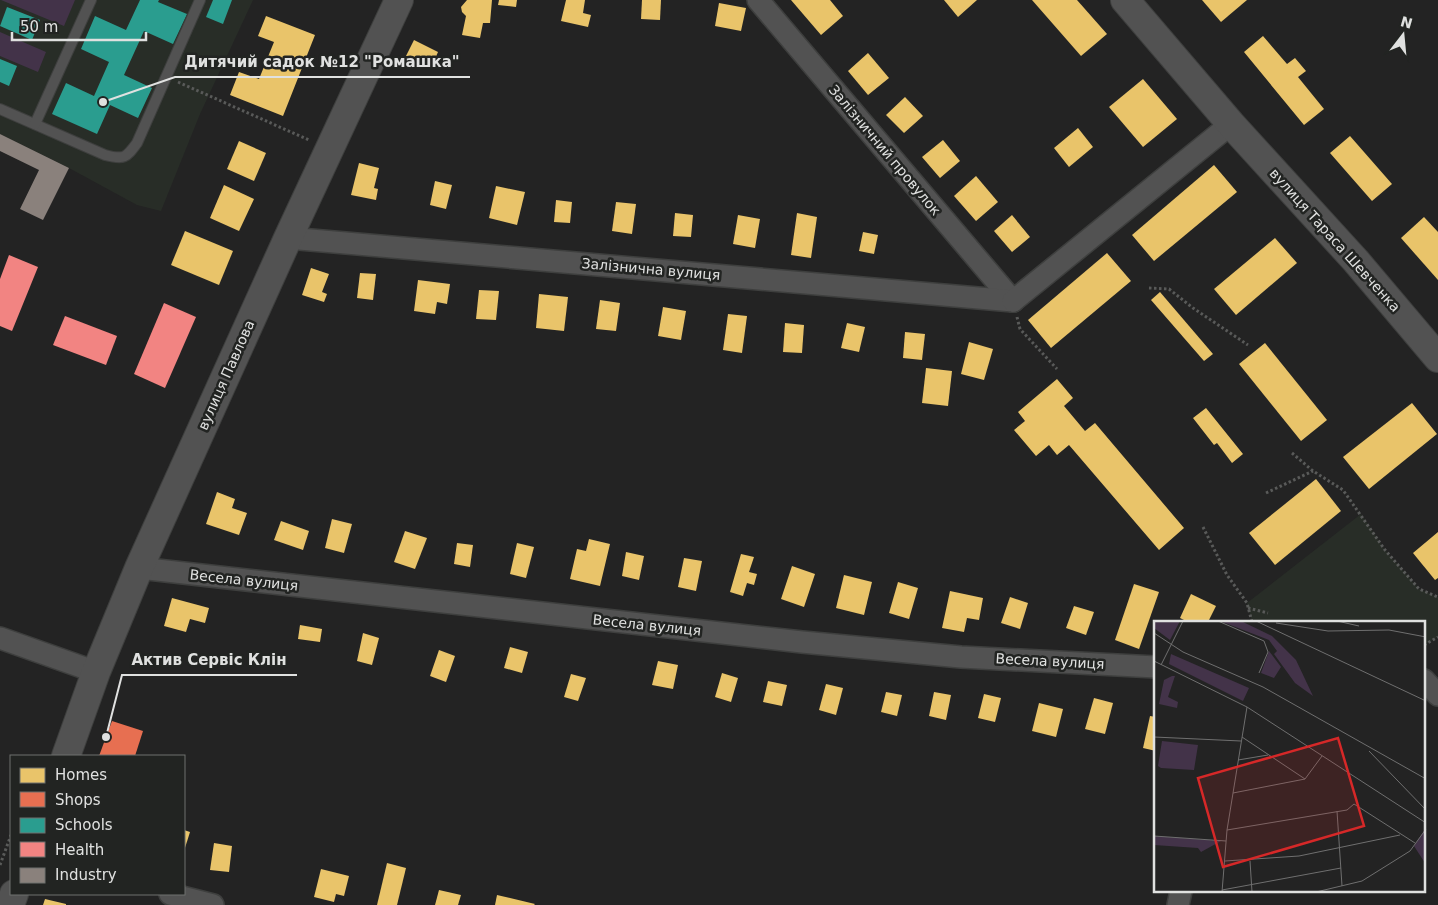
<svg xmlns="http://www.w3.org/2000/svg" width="1438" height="905" viewBox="0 0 1438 905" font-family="'DejaVu Sans',sans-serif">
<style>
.built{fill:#282d27}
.green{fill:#433349}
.homes{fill:#e9c46a}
.shops{fill:#e76f51}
.schools{fill:#2a9d8f}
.health{fill:#f28482}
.industry{fill:#8a817c}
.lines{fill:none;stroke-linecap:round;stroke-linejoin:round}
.lane-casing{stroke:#3e3f3e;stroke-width:12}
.street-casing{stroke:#3e3f3e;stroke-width:24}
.secondary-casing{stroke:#3e3f3e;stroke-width:30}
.path{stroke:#595a59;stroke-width:3;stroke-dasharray:2.5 2.5;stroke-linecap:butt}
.lane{stroke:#525252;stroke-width:10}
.street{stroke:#525252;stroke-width:21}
.secondary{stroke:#525252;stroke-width:28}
.labels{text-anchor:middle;stroke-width:5;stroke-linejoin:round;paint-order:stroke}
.street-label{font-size:14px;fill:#e0e1e0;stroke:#222422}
.inset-road{fill:none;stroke:#6f6f6f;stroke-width:1}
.view{fill:#d62828;fill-opacity:0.15;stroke:#d62828;stroke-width:2.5}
.inset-edge{fill:none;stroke:#e0e1e0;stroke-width:2.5}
.leader{fill:none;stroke:#e0e1e0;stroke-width:2}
.callout-dot{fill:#e0e1e0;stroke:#222422;stroke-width:2}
.callout-label{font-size:15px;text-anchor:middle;font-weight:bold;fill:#e0e1e0;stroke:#222422;stroke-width:5;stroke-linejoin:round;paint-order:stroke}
</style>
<rect width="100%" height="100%" fill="#232323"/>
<g class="built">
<path d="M0,0H253L200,114L161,211L137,205L69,168L0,134Z"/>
<path d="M1361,514L1385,550L1419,589L1438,597V637L1424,645V622H1252L1247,603Z"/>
</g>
<g class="green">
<path d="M1,0H75L64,26Z"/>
<path d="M0,32L46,52L38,72L0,56Z"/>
</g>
<g class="homes">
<path d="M467,0H492L490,23H483L480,38L462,35L466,16L462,12L461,7Z"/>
<path d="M499,0H517L516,7L498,5Z"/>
<path d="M566,0H585L583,13L591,15L588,27L561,21Z"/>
<path d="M642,0H661L660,20L641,19Z"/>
<path d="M791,0H830L843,16L821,35Z"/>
<path d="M944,0H977L958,17Z"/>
<path d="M1032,0H1077L1107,34L1081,56Z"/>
<path d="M1202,0H1247L1221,22Z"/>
<path d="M719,3L746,8L741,31L715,26Z"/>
<path d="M266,16L315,35L283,116L230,95L239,72L259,79L274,42L258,36Z"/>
<path d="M1263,36L1287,64L1295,58L1306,71L1298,77L1324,109L1304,125L1244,52Z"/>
<path d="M414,40L438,52L431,68L406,56Z"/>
<path d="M868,53L889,78L868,95L848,71Z"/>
<path d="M1143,79L1177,119L1143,147L1109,107Z"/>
<path d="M905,97L923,116L904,133L886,115Z"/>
<path d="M1078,128L1093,147L1069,167L1054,148Z"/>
<path d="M1350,136L1392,184L1372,201L1330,153Z"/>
<path d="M943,140L960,161L940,178L922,157Z"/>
<path d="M239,141L266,153L254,181L227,169Z"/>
<path d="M359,163L379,168L374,188L378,189L376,200L351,195Z"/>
<path d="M1214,165L1237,192L1154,261L1132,235Z"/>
<path d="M976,176L998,202L976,221L954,196Z"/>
<path d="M435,181L452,185L446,209L430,205Z"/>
<path d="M224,185L254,199L239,231L210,218Z"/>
<path d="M496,186L525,192L517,225L489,218Z"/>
<path d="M556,200L572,202L570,223L554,222Z"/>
<path d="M616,202L636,204L632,234L612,231Z"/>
<path d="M675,213L693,215L691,237L673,236Z"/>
<path d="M797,213L817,217L811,258L791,255Z"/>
<path d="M738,215L760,219L755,248L733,244Z"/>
<path d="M1012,215L1030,237L1012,252L994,231Z"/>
<path d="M1424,217L1438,232V280L1401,238Z"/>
<path d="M185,231L233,251L219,285L171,265Z"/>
<path d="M863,232L878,235L874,254L859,251Z"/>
<path d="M1275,238L1297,263L1236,315L1214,289Z"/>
<path d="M1107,253L1131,281L1051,348L1028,320Z"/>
<path d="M311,268L329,274L322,292L327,294L324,302L302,295Z"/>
<path d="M360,273L376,274L373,300L357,298Z"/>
<path d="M418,280L450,284L447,304L437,302L435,314L414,311Z"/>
<path d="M479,290L499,291L496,320L476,319Z"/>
<path d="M1160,292L1213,354L1204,361L1151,300Z"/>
<path d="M539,294L568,297L564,331L536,328Z"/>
<path d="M600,300L620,303L616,331L596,329Z"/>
<path d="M663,307L686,311L681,340L658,336Z"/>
<path d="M728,314L747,316L742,353L723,350Z"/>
<path d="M785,323L804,325L802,353L783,352Z"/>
<path d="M847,323L865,327L859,352L841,348Z"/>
<path d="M905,332L925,334L922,360L903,358Z"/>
<path d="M969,342L993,349L984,380L961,374Z"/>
<path d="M1265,343L1327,420L1301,441L1239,364Z"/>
<path d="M926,368L952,371L948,406L922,403Z"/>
<path d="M1057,379L1073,398L1064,406L1085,431L1095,423L1184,528L1159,550L1069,445L1057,455L1049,445L1036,456L1014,430L1025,421L1018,412Z"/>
<path d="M1412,403L1437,434L1369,489L1343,457Z"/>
<path d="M1206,408L1243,454L1232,463L1217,443L1214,445L1193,418Z"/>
<path d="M1316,479L1341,511L1275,565L1249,533Z"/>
<path d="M217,492L235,499L232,508L247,513L239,535L206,524Z"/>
<path d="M332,519L352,524L344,553L325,548Z"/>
<path d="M281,521L309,531L303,550L274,540Z"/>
<path d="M405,531L427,538L415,569L394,562Z"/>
<path d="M1438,532V578L1435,580L1413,553Z"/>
<path d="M589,539L610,544L600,586L570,579L577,549L586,551Z"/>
<path d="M457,543L473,545L470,567L454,564Z"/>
<path d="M517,543L534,547L526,578L510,574Z"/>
<path d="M626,552L644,556L639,580L622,576Z"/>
<path d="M741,554L754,557L749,572L757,574L754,585L747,583L743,596L730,592Z"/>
<path d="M684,558L702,561L696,591L678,587Z"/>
<path d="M792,566L815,574L804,607L781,599Z"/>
<path d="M844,575L872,582L864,615L836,608Z"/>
<path d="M898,582L918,588L909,619L889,613Z"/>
<path d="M1134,584L1159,592L1139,649L1115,640Z"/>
<path d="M950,591L983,598L979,620L967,618L964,632L942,628Z"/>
<path d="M1191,594L1216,606L1208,622H1188L1180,618Z"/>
<path d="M1010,597L1028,603L1020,629L1001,623Z"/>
<path d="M172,598L209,608L205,623L190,619L186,632L164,626Z"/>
<path d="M1074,606L1094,612L1086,635L1066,628Z"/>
<path d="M300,625L322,629L320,642L298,639Z"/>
<path d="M363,633L379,638L372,665L357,661Z"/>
<path d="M510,647L528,652L522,673L504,668Z"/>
<path d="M439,650L455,656L446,682L430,676Z"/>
<path d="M658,661L678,665L673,689L652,685Z"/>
<path d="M722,673L738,678L731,702L715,697Z"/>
<path d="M571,674L586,678L578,701L564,697Z"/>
<path d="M768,681L787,685L782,706L763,702Z"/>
<path d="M826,684L843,688L836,715L819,710Z"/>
<path d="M886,692L902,695L897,716L881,712Z"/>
<path d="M934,692L951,695L946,720L929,716Z"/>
<path d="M984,694L1001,698L995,722L978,718Z"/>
<path d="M1094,698L1113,703L1105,734L1085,729Z"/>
<path d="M1039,703L1063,709L1056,737L1032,731Z"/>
<path d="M1150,716L1156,717V751L1143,748Z"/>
<path d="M184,830L190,832L184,851Z"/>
<path d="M214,843L232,846L229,872L210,870Z"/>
<path d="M387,863L406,868L397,905H377Z"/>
<path d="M321,869L349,876L344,896L336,894L334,902L314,897Z"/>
<path d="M439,890L461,895L458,905H435Z"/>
<path d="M497,895L535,904L534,905H495Z"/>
<path d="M45,899L66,904V905H43Z"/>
</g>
<path class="shops" d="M112,721L143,731L135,756H99Z"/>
<g class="schools">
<path d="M140,0H159L158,2L187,14L173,44L144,31L124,75L152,88L138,118L110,105L97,134L52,114L66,83L94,96L109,62L81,49L95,16L126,30Z"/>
<path d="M213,0H232L223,24L206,17Z"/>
<path d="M7,7L40,20L32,40L0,26Z"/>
<path d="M0,59L17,66L9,86L0,82Z"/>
</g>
<g class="health">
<path d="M9,255L38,267L12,331L0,326V279Z"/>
<path d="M164,303L196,317L165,388L134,374Z"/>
<path d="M65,316L117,336L106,365L53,345Z"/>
</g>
<path class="industry" d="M0,134L69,168L43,220L20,209L39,170L0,151Z"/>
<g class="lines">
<g class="lane-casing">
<g id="lane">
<path d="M0,109L105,155C124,160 126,158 137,143L200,0"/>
<path d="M35,124L91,0"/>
</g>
</g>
<g class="street-casing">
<g id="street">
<path d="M758,0L1013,301"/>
<path d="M288,238L1013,301"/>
<path d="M1013,301L1231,124"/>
<path d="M139,568L802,642L961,657L1156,667"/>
<path d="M0,638L96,672"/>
<path d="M1424,680L1438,695"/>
<path d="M170,894L213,905"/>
<path d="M1178,905L1181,891"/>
</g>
</g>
<g class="secondary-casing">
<g id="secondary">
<path d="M1125,0L1231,124L1356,261L1438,358"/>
<path d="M66,756L96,672L139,568L288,238L399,0"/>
<path d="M10,905L14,894"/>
</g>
</g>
<g class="path">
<path d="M178,82L309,140"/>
<path d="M1149,288L1169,289L1193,308L1248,345"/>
<path d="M1017,317L1020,329L1057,369"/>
<path d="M1292,453L1313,471L1343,490L1385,550L1419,589L1438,597"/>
<path d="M1266,493L1313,471"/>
<path d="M1203,527L1227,575L1247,603L1252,622"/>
<path d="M1248,608L1268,613"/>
<path d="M1424,645L1438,637"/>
<path d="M0,865L11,835"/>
</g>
<use href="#lane" class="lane"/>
<use href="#street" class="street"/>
<use href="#secondary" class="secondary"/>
</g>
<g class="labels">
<g class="street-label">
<text transform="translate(885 150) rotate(50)" y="5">Залізничний провулок</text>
<text transform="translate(1335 240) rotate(48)" y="5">вулиця Тараса Шевченка</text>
<text transform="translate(651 269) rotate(5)" y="5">Залізнична вулиця</text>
<text transform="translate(226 375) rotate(-66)" y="5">вулиця Павлова</text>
<text transform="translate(244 580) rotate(6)" y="5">Весела вулиця</text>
<text transform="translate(647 625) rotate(6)" y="5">Весела вулиця</text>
<text transform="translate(1050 661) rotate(3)" y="5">Весела вулиця</text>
</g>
</g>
<g transform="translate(1154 621)">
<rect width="271" height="271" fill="#232323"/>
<path d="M0,0H26L16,19L0,7ZM66,0H87L118,15L142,39L159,75L141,62L120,33L123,30L115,19ZM115,30L127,46L120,57L107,52ZM17,33L95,67L89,80L15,43ZM18,55H21L14,76L24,81L23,87L5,83L10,59ZM8,120L44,124L40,149L7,147L4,145ZM271,208V242L260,225ZM0,215L67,220L47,231L44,227L0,224Z" fill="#433349"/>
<path class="inset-road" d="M64,0L110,20L114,31L105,52M102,0L272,80M183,0L205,5M122,2L174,10L235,9L272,16M0,12L29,31L109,66L272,158M0,40L93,86L272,202M7,44L29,0M0,116L87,120M88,116L151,158M215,130L272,189M84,139L114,134M151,158L168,135M79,172L151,158M183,190L188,265M73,209L193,189L200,183L261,222M0,215L72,220M71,240L145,235L246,214M96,240L98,271M68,269L187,247M68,271L73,209L93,86M162,271L208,260L256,230L272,208"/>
<path class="view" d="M184,117L210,205L69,246L44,157Z"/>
<rect width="271" height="271" class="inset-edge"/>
</g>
<path class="leader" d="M103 102L175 77H470M106 737L122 675H297"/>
<g class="callout-dot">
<circle cx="103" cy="102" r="5"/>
<circle cx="106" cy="737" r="5"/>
</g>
<g class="callout-label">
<text x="322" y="67">Дитячий садок №12 "Ромашка"</text>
<text x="209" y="665">Актив Сервiс Клiн</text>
</g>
<rect x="10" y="755" width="175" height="140" fill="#222422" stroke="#6e706e"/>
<rect x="20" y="768" width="25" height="15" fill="#e9c46a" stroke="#6e706e"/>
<text x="55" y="780" font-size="15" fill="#e0e1e0">Homes</text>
<rect x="20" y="792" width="25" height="15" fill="#e76f51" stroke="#6e706e"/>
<text x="55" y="805" font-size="15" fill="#e0e1e0">Shops</text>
<rect x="20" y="818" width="25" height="15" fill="#2a9d8f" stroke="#6e706e"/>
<text x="55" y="830" font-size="15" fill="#e0e1e0">Schools</text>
<rect x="20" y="842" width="25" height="15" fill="#f28482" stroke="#6e706e"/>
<text x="55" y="855" font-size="15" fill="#e0e1e0">Health</text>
<rect x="20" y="868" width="25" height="15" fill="#8a817c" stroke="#6e706e"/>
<text x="55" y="880" font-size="15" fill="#e0e1e0">Industry</text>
<g transform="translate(1403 35) rotate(16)" stroke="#222422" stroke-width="4" paint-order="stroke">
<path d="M0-4L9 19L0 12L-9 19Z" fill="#e0e1e0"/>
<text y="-8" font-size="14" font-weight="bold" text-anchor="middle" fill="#e0e1e0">N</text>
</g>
<path d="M12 32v8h134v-8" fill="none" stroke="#e0e1e0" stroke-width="2.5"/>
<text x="20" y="32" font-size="15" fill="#e0e1e0" stroke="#222422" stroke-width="4" paint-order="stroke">50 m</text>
</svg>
